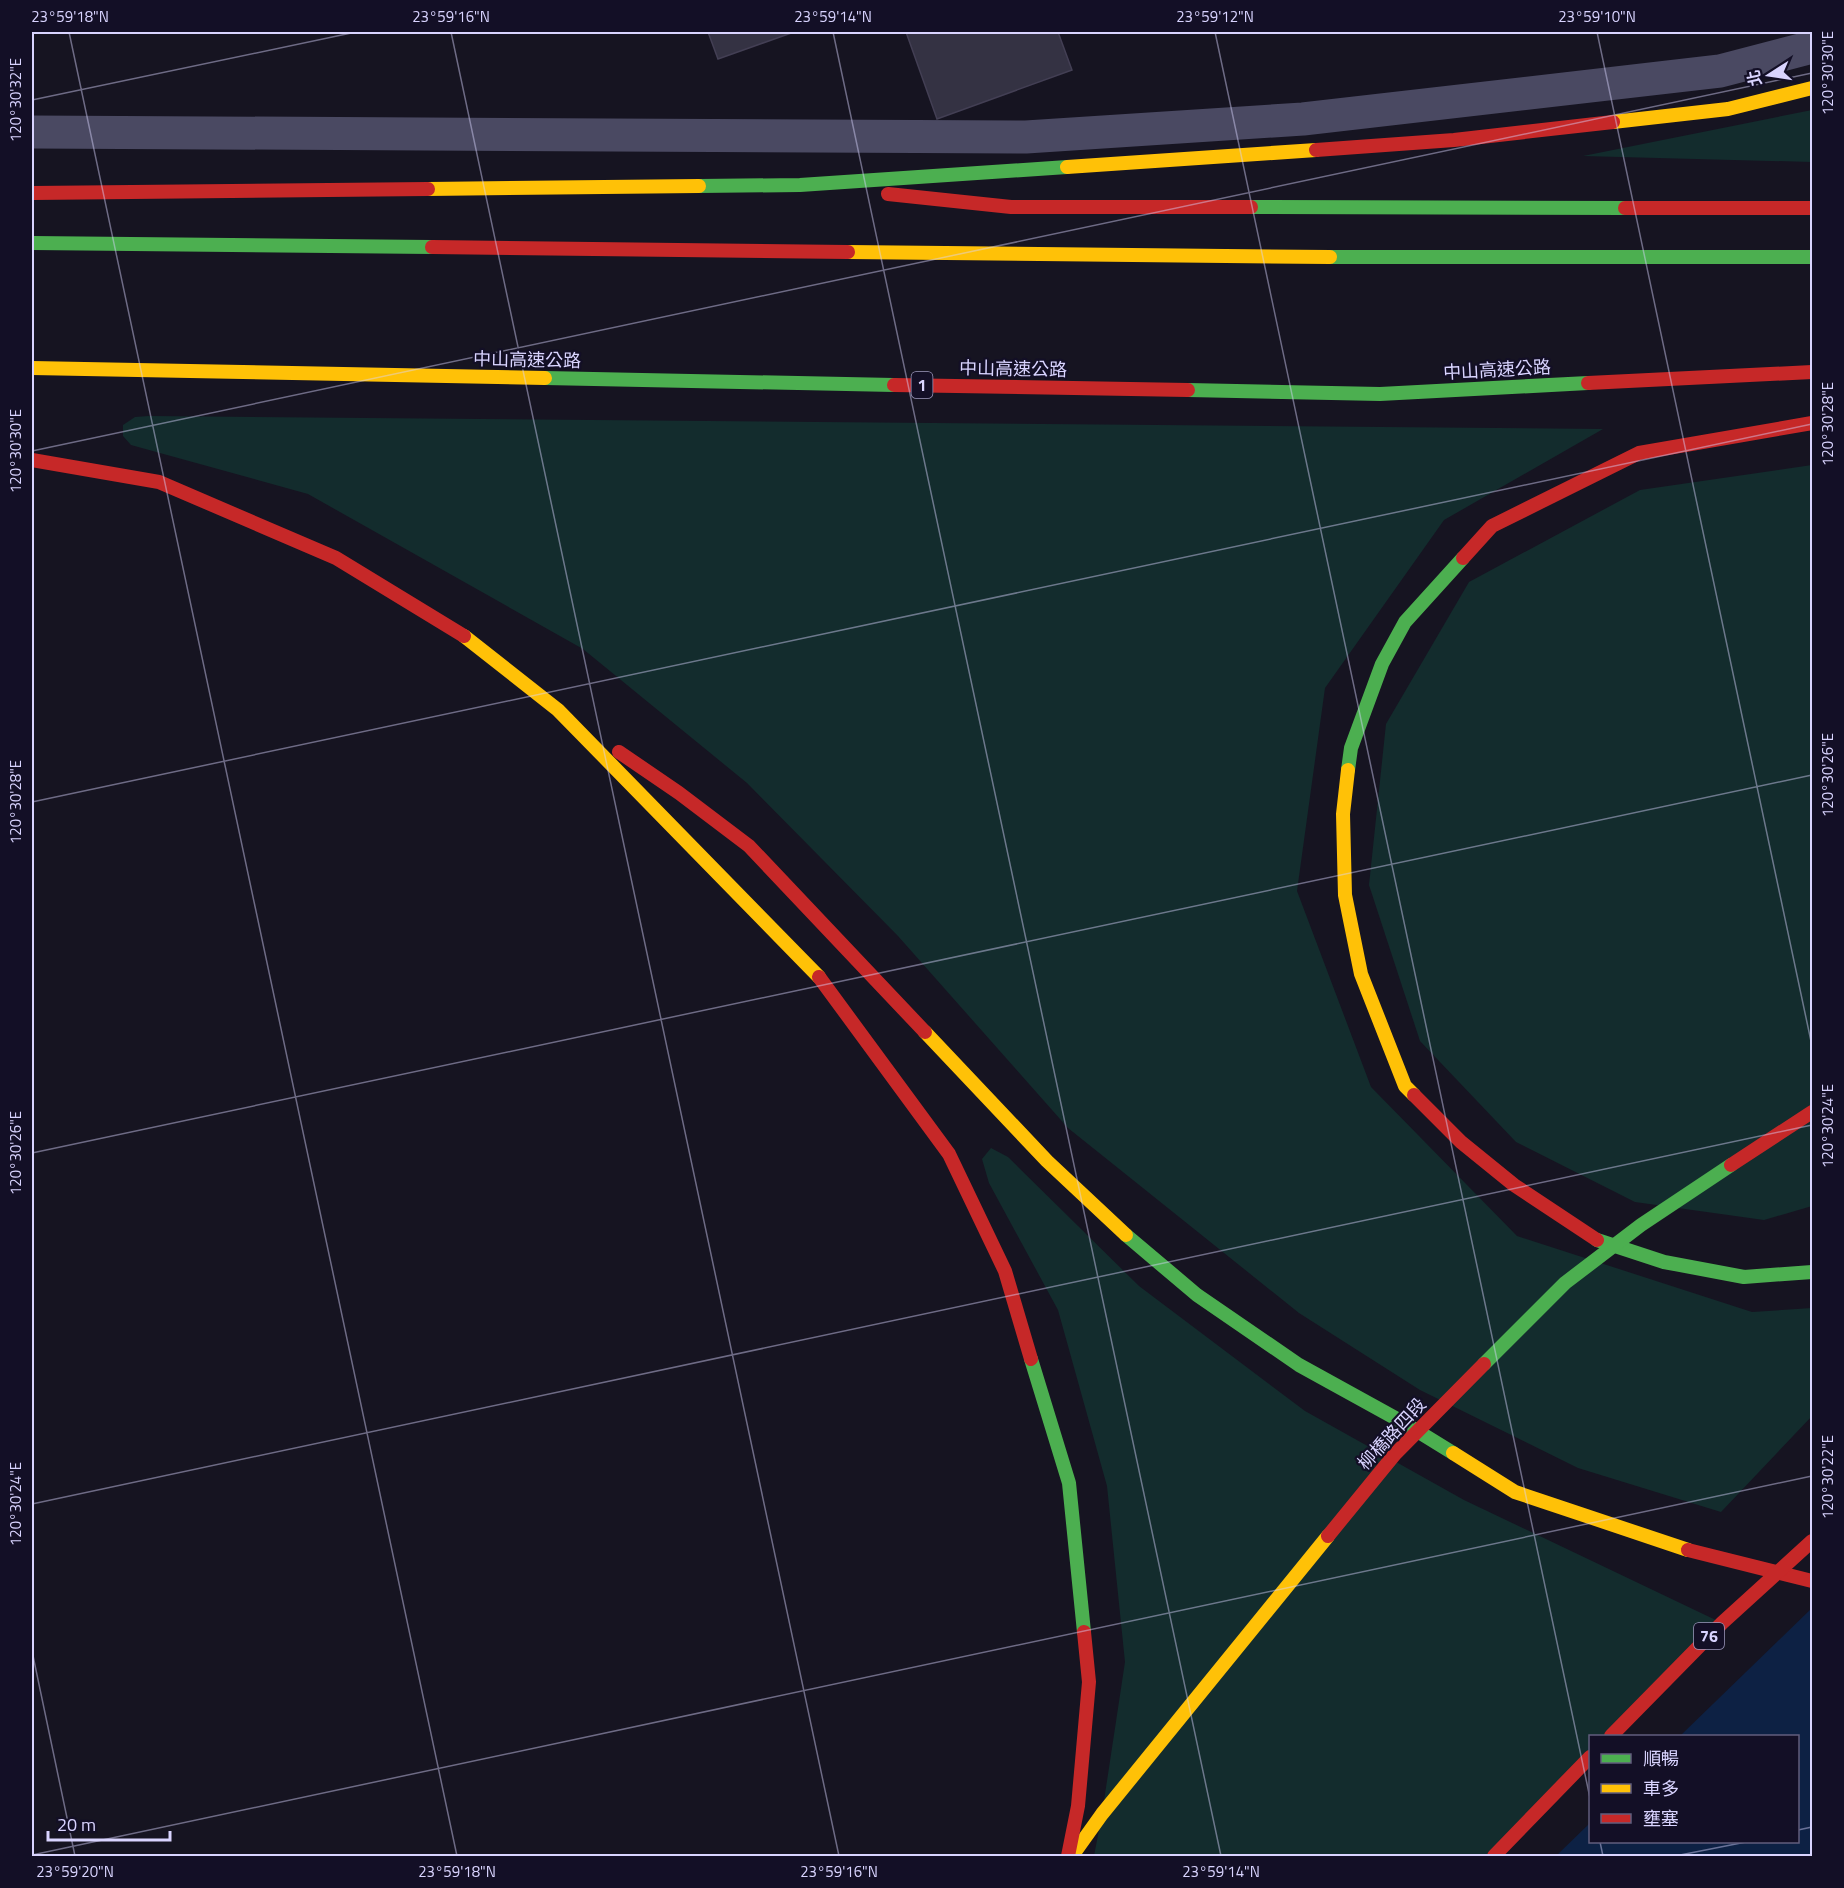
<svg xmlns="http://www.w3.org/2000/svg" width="1844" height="1888" viewBox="0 0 1844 1888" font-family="'Titillium Web','Noto Sans TC',sans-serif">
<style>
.green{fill:#132c2d}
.water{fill:#0d2144}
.building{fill:#343243;stroke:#433f54;stroke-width:1.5}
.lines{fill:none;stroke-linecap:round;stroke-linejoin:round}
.street{stroke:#4a4962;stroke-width:33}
.fast{stroke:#4caf50;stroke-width:14}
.slow{stroke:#ffc107;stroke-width:14}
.jam{stroke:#c62828;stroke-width:14}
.ticks{fill:none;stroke:#d9d4ff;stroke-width:1.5;stroke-opacity:0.45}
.labels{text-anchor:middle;stroke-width:4.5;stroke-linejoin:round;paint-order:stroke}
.shield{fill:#130f26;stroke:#9e99be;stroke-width:1.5}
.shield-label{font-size:16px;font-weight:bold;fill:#d9d4ff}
.street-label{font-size:18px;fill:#d9d4ff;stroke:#130f26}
.neatline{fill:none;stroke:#d9d4ff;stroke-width:2}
.ticks-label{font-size:15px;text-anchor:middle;fill:#d9d4ff}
</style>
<rect width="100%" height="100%" fill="#161421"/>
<g class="green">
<path d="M1812,110V162L1583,156Z"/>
<path d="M149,416L1603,429L1444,520L1325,688L1297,891L1371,1087L1517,1236L1752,1312L1812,1308V1416L1721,1512L1578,1468L1420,1390L1299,1313L1068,1128L898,936L747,783L583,649L308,494L131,445L123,436V425L135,417Z"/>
<path d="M1812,465V1206L1764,1220L1635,1202L1516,1142L1420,1041L1369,885L1386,724L1469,582L1640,490Z"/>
<path d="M991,1148L1008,1157L1139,1286L1305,1411L1464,1500L1722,1623L1611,1736H1590V1757L1494,1856H1094L1102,1814L1125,1662L1107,1486L1058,1310L989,1183L982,1159Z"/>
</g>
<path class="water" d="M1812,1608V1856H1556L1590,1823V1842H1798V1736H1680Z"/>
<g class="building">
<path d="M708,32H794L718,59Z"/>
<path d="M906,32H1058L1072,70L937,119Z"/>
</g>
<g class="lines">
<path class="street" d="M32,132L1026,137L1303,119L1720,71L1812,47"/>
<g class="fast">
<path d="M699,186L800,185L1067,167"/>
<path d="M1251,207L1625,208"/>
<path d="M32,243L432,247"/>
<path d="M1330,257H1812"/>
<path d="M545,378L894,385"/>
<path d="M1188,390L1380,394L1588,383"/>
<path d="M1348,770L1351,748L1382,664L1405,622L1463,558"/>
<path d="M1126,1235L1197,1295L1299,1365L1406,1424L1453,1453"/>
<path d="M1597,1240L1664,1262L1744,1277L1812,1272"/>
<path d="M1031,1359L1069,1483L1084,1632"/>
<path d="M1484,1364L1565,1283L1641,1225L1731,1165"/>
</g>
<g class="slow">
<path d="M1613,122L1728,109L1812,88"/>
<path d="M1067,167L1316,150"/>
<path d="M428,189L699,186"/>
<path d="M848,252L1330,257"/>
<path d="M32,368L545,378"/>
<path d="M464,636L558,710L819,977"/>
<path d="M1348,770L1343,814L1345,895L1361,974L1405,1086L1414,1095"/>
<path d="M925,1032L1047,1161L1126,1235"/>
<path d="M1453,1453L1515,1492L1688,1550"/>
<path d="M1072,1856L1102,1814L1328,1536"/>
</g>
<g class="jam">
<path d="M1316,150L1454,140L1613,122"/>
<path d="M32,193L428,189"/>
<path d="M888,194L1011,207H1251"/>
<path d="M1625,208H1812"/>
<path d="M432,247L848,252"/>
<path d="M1588,383L1812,372"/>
<path d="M894,385L1188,390"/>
<path d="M32,460L159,482L336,558L464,636"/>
<path d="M1463,558L1492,526L1639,453L1812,423"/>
<path d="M619,752L679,793L749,846L925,1032"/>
<path d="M819,977L949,1154L1005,1271L1031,1359"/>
<path d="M1414,1095L1461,1142L1514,1185L1597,1240"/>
<path d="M1731,1165L1812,1112"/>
<path d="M1328,1536L1395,1454L1484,1364"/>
<path d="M1688,1550L1812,1581"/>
<path d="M1611,1736L1722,1623L1812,1541"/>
<path d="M1068,1856L1078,1806L1089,1682L1084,1632"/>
<path d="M1494,1856L1590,1757"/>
</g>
</g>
<path class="ticks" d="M69,32L457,1856M451,32L839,1856M833,32L1221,1856M1215,32L1590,1798M1597,32L1812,1046M32,100L356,32M32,451L1812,73M32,802L1812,424M32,1153L1812,775M32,1504L1812,1125M32,1651L75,1856M1798,1830L1812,1827M1600,1842L1603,1856M32,1855L1812,1476M1675,1856L1746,1842"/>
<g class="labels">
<g class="shield">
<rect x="911.5" y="372" width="21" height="26" rx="4.5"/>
<rect x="1694" y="1623" width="30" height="26" rx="4.5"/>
</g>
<g class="shield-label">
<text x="922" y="391">1</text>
<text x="1709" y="1642">76</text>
</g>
<g class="street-label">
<text transform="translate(527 360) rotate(1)" y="6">中山高速公路</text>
<text transform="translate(1013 369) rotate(1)" y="6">中山高速公路</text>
<text transform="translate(1497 370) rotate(-3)" y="6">中山高速公路</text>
<text transform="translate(1392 1434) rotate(-47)" y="6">柳橋路四段</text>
</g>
</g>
<rect width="1844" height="1888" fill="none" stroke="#130f26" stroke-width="66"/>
<rect x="1589" y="1735" width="210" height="108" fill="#130f26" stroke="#625e7d" stroke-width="1.5"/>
<rect x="1601" y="1754" width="30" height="9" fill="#4caf50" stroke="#625e7d" stroke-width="1.5"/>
<text x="1643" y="1765" font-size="18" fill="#d9d4ff">順暢</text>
<rect x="1601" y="1784" width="30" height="9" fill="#ffc107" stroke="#625e7d" stroke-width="1.5"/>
<text x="1643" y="1795" font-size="18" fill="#d9d4ff">車多</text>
<rect x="1601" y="1814" width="30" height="9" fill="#c62828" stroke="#625e7d" stroke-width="1.5"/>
<text x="1643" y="1825" font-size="18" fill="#d9d4ff">壅塞</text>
<g transform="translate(1769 75) rotate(258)" stroke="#130f26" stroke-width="4.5" paint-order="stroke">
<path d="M0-4.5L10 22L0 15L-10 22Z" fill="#d9d4ff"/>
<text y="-9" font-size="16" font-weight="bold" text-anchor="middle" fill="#d9d4ff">北</text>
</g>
<path d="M48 1831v9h122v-9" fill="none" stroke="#d9d4ff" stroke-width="3"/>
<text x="57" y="1831" font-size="18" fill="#d9d4ff" stroke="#130f26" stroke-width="4.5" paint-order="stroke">20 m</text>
<rect x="33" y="33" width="1778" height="1822" class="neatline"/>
<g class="ticks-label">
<text x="70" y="22">23°59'18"N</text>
<text x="451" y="22">23°59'16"N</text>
<text x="833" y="22">23°59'14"N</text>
<text x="1215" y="22">23°59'12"N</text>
<text x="1597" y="22">23°59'10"N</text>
<text transform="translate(1828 73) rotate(-90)" y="5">120°30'30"E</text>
<text transform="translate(16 100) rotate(-90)" y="5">120°30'32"E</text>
<text transform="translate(1828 424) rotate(-90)" y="5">120°30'28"E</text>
<text transform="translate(16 451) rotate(-90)" y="5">120°30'30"E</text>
<text transform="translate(1828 775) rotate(-90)" y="5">120°30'26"E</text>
<text transform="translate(16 802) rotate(-90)" y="5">120°30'28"E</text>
<text transform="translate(1828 1126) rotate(-90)" y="5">120°30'24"E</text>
<text transform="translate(16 1153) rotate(-90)" y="5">120°30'26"E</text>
<text transform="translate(1828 1477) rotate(-90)" y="5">120°30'22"E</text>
<text transform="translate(16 1504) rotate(-90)" y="5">120°30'24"E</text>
<text x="75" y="1877">23°59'20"N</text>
<text x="457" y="1877">23°59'18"N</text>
<text x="839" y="1877">23°59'16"N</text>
<text x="1221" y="1877">23°59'14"N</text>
</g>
</svg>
